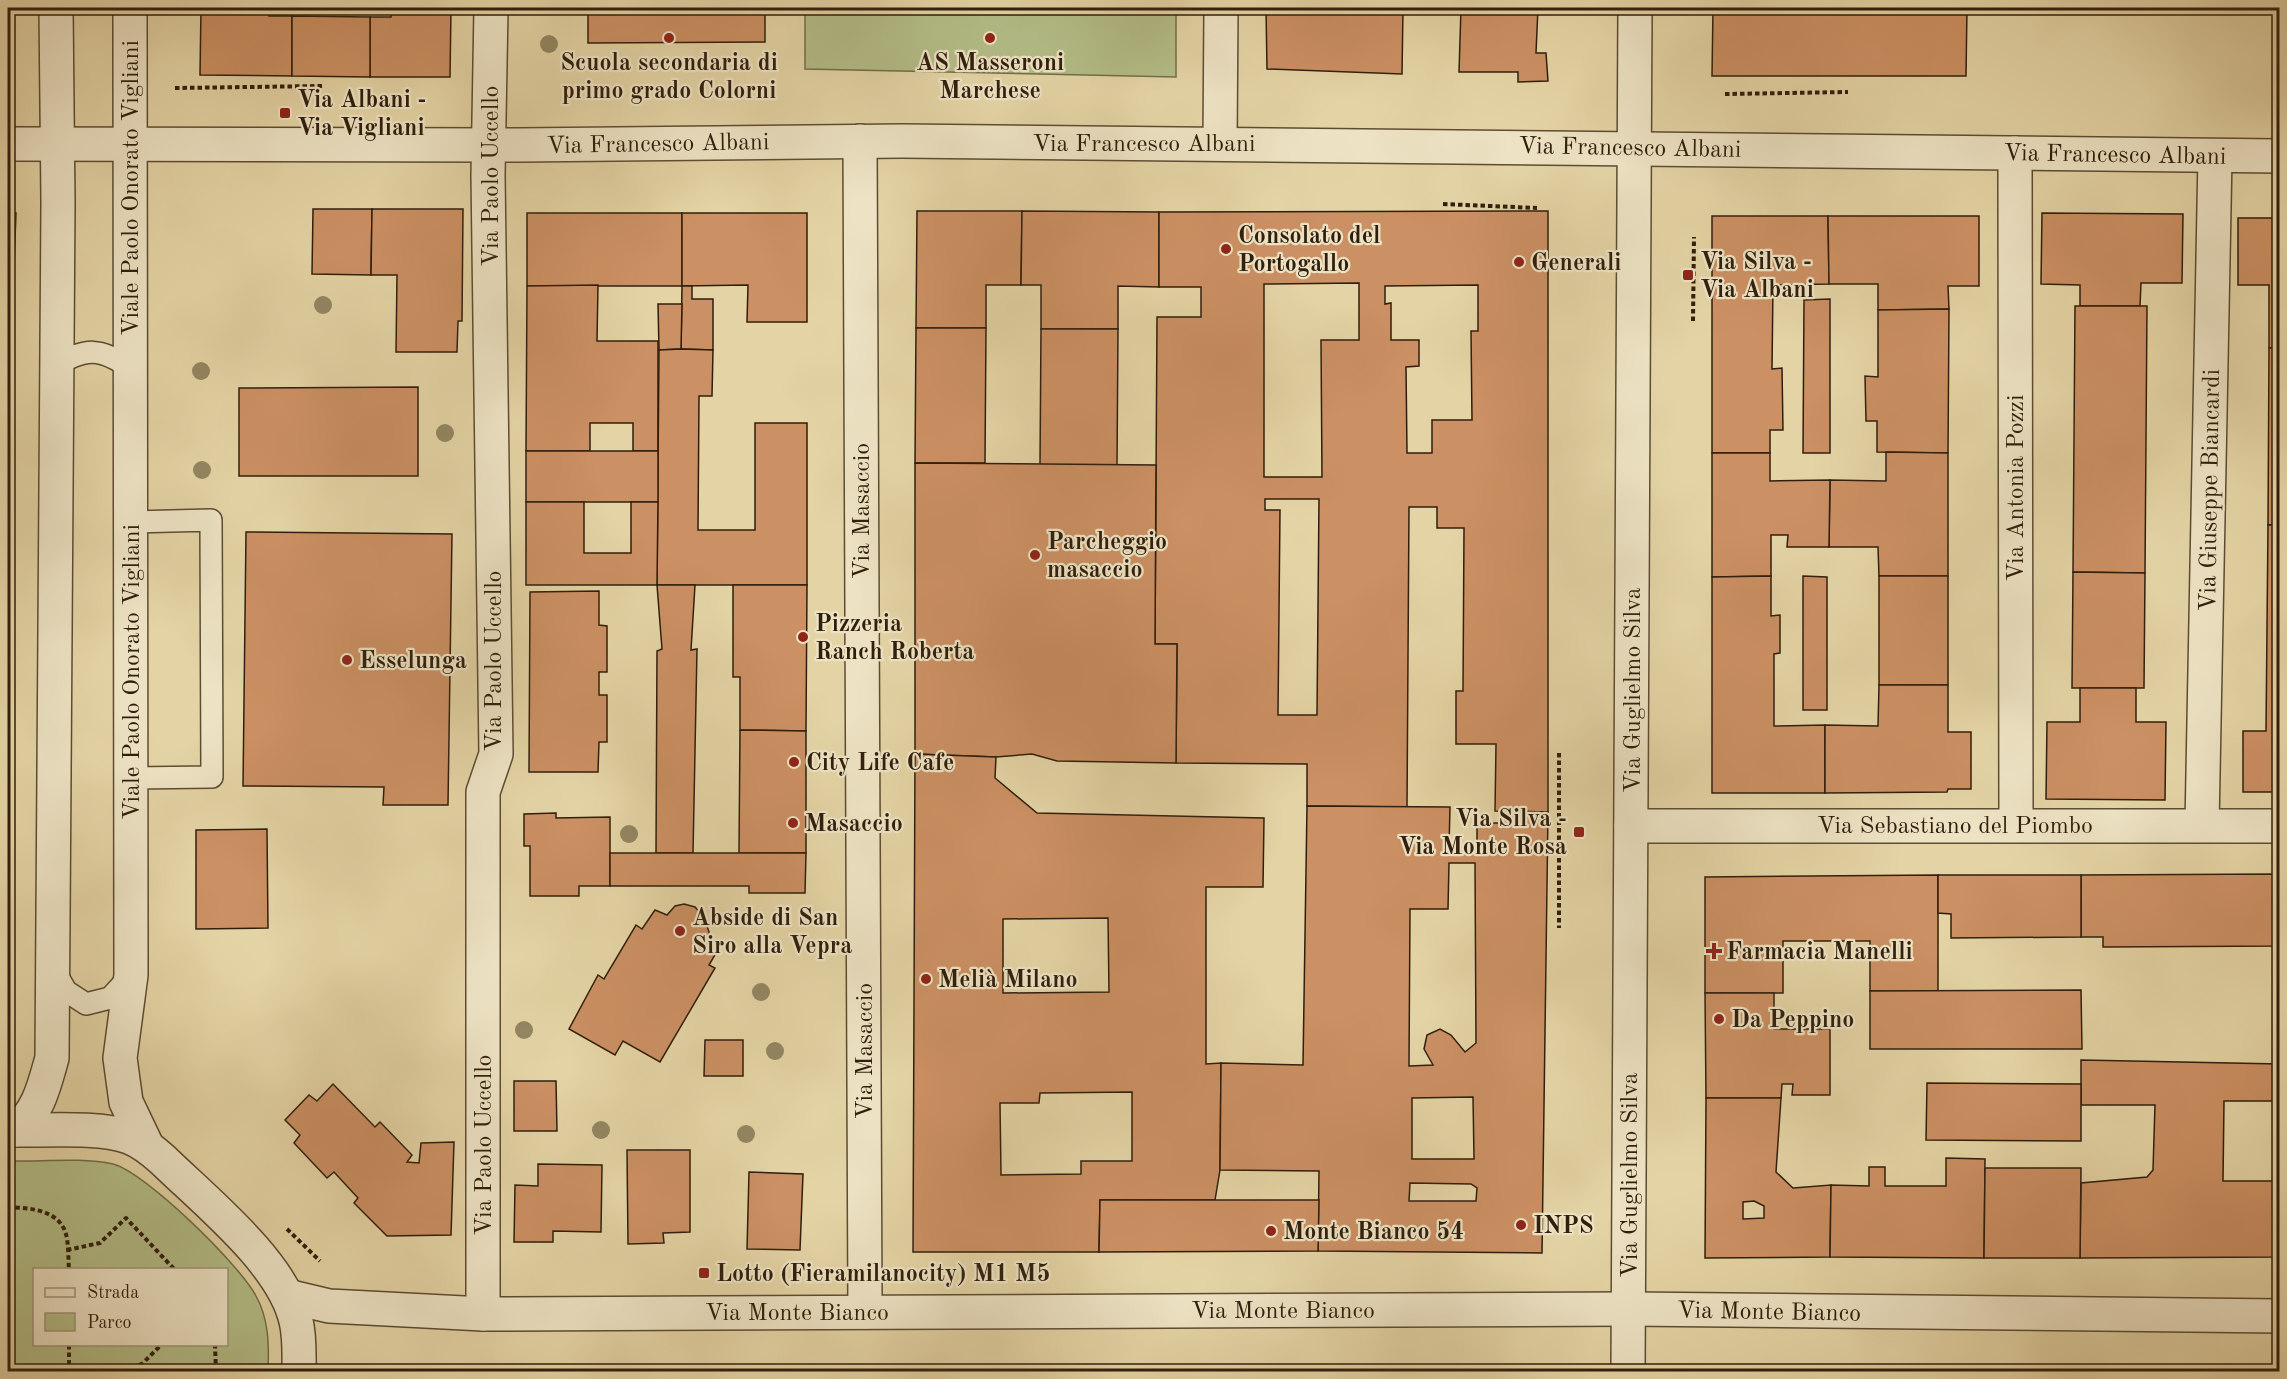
<svg xmlns="http://www.w3.org/2000/svg" width="2287" height="1379" viewBox="0 0 2287 1379" font-family="'Old Standard TT',serif">
<style>
.green{fill:#b3bd87;stroke:#726e4a;stroke-width:1.5;fill-rule:evenodd}
.building{fill:#cb9063;stroke:#301e0d;stroke-width:1.5;fill-rule:evenodd}
.lines{fill:none;stroke-linecap:round;stroke-linejoin:round}
.service-casing{stroke:#5d4c33;stroke-width:24}
.minor-casing{stroke:#5d4c33;stroke-width:36}
.tertiary-casing{stroke:#5d4c33;stroke-width:36}
.path{stroke:#301e0d;stroke-width:4;stroke-dasharray:4.5 3;stroke-linecap:butt}
.service{stroke:#ede3c4;stroke-width:21}
.minor{stroke:#ede3c4;stroke-width:33}
.tertiary{stroke:#ede3c4;stroke-width:33}
.tree{fill:#938662}
.poi-dot{fill:#8f2418;stroke:#ede3c4;stroke-width:2}
.labels{text-anchor:middle;stroke-width:4.5;stroke-linejoin:round;paint-order:stroke}
.poi-label{font-size:24px;font-weight:bold;fill:#301e0d;stroke:#ede3c4;text-anchor:start}
.street-label{font-size:24px;fill:#301e0d;stroke:#ede3c4}
</style>
<rect width="100%" height="100%" fill="#e4d4a5"/>
<filter id="stains"><feTurbulence type="fractalNoise" baseFrequency=".00333" numOctaves="4"/><feColorMatrix values="0 0 0 0 .2 0 0 0 0 .09 0 0 0 0 .02 0 0 0 .5 -.17"/></filter>
<radialGradient id="worn" r=".72"><stop offset=".6" stop-color="#630" stop-opacity="0"/><stop offset="1" stop-color="#630" stop-opacity=".3"/></radialGradient>
<g class="green">
<path d="M805,8H1176V77L805,69Z"/>
<path d="M8,1161C39,1162 82,1157 113,1164C145,1172 240,1265 256,1296C269,1319 269,1346 268,1371H8ZM34,1270H226V1344H34Z"/>
</g>
<g class="building">
<path d="M201,8H269V16H292V76L200,75Z"/>
<path d="M391,8H451L450,77H370V17H391Z"/>
<path d="M588,8H765V42L588,43Z"/>
<path d="M1266,8L1403,9L1402,74L1267,69Z"/>
<path d="M1461,8H1538L1536,53H1546L1548,81L1518,82V72H1459Z"/>
<path d="M1713,8H1967L1966,76H1712Z"/>
<path d="M292,16L370,17V77L292,76Z"/>
<path d="M313,209H372L371,275L312,274Z"/>
<path d="M372,209H463L462,321H458L457,352H396L397,275H371Z"/>
<path d="M917,211H1022L1021,285H986V328H916Z"/>
<path d="M1022,211L1159,212V287L1118,286V329H1041V285H1021Z"/>
<path d="M1548,211V812L1495,811L1496,744H1456V691H1463L1464,528H1437V507H1409L1407,807L1307,806V764L1176,763L1177,644H1155L1157,317H1201V287H1159V212ZM1359,283V340H1321L1322,477H1264V284ZM1478,285V331H1471L1472,420H1432V453H1407L1406,367L1419,366V340H1391V303L1385,304V286ZM1265,499H1319L1317,715H1278L1280,510H1265Z"/>
<path d="M8,213H16L13,292H8Z"/>
<rect x="527" y="213" width="155" height="73"/>
<path d="M682,213H807V322H747L748,285L682,286Z"/>
<path d="M2042,213L2183,214L2182,283H2141L2140,306H2080V285L2041,284Z"/>
<path d="M1712,216H1828L1829,284L1773,285L1772,369L1782,368L1783,430H1770V453H1712Z"/>
<path d="M1828,216H1979V286H1948L1949,309L1878,310V284H1829Z"/>
<path d="M2238,218H2280V348H2269V285H2238Z"/>
<path d="M598,285L597,341H658V451H633V423H590V451H526L527,286Z"/>
<path d="M682,286H692V299H713V350L681,349Z"/>
<path d="M1830,299V453H1803L1804,300Z"/>
<path d="M658,304H682L681,349L659,350Z"/>
<path d="M2075,306H2147L2145,573L2073,572Z"/>
<path d="M1949,309L1948,453L1877,452V421H1866L1865,376L1878,377V310Z"/>
<path d="M916,328H986L985,463H915Z"/>
<path d="M1041,329H1118L1117,466L1040,465Z"/>
<path d="M2269,348H2280V525H2268Z"/>
<path d="M681,349L713,350L712,396H699L698,530H755V423H807V585H657L659,350Z"/>
<path d="M418,387V476H239V388Z"/>
<rect x="526" y="451" width="132" height="51"/>
<path d="M1886,452L1948,453V576H1879L1878,547H1829L1830,480L1886,481Z"/>
<path d="M1712,453H1770V481L1830,480L1829,547H1787L1788,535H1771V576L1712,577Z"/>
<path d="M915,463L1156,465L1155,644H1177L1176,763L1057,761L1032,754L996,757L915,754Z"/>
<path d="M526,502H584V553H631V502H658L657,585H526Z"/>
<path d="M2268,525H2280V792H2243V731H2266Z"/>
<path d="M246,532L452,534L448,805H383L384,787L243,786Z"/>
<rect x="8" y="540" width="2" height="44"/>
<path d="M2073,572L2145,573L2144,688H2072Z"/>
<path d="M1771,576V616L1780,615V653L1774,654V726L1825,725V793H1712V577Z"/>
<path d="M1803,576L1827,577V710H1803Z"/>
<rect x="1879" y="576" width="69" height="109"/>
<path d="M657,585H695L691,650L697,649L693,853H656L657,651L662,649Z"/>
<path d="M733,585H807L806,731L740,730V677H733Z"/>
<path d="M599,591V625L607,626V672H599V695H607V742H599L598,772H529L530,592Z"/>
<path d="M1879,685H1948V732H1971V789H1948L1947,792L1825,793V725L1878,726Z"/>
<path d="M2080,688H2136V722H2166L2165,800L2046,799L2047,722H2080Z"/>
<path d="M740,730L806,731V853H739Z"/>
<path d="M915,754L996,757L995,778L1037,813L1264,818L1263,887H1206V1064L1221,1063L1220,1170L1215,1200H1100L1099,1252H913ZM1108,918L1109,992L1003,993V919ZM1132,1092V1161H1081V1174L1001,1175L1000,1103H1039L1040,1093Z"/>
<path d="M1307,806L1450,807L1449,847L1477,848V823H1500V811L1548,812L1542,1253L1318,1251L1319,1171L1220,1170L1221,1063L1303,1065ZM1449,863H1475L1476,1043L1465,1052L1451,1035L1440,1029L1427,1035L1424,1049L1433,1065L1409,1066L1410,909H1448ZM1473,1097L1474,1159H1412V1098ZM1410,1183L1471,1184L1477,1188L1476,1201H1409Z"/>
<path d="M556,813V818L610,817V886H579V896H530V846H524V814Z"/>
<path d="M267,829L268,928L196,929V830Z"/>
<path d="M610,853H806L805,893H749V886H610Z"/>
<path d="M2280,874V946L2103,947V937H2081V875Z"/>
<path d="M1938,875V991H1870V941H1783V993H1705V877Z"/>
<path d="M1938,875H2081V937L1951,938V914L1938,913Z"/>
<path d="M684,904L695,907L701,914L702,922L706,923L709,932L708,940L719,948L709,965L715,968L660,1062L623,1041L615,1055L569,1029L598,975L604,979L636,925L642,929L655,910L667,915L675,906Z"/>
<path d="M2081,990L2082,1049H1870V991Z"/>
<path d="M1705,993H1774V1029H1830V1095H1792L1793,1084H1782L1781,1098H1706Z"/>
<path d="M705,1040H743V1076H704Z"/>
<path d="M2081,1060L2280,1064V1101H2224L2223,1181H2280V1257L2080,1258L2081,1183L2147,1177L2153,1170L2155,1105H2081Z"/>
<path d="M514,1081H556L557,1131H514Z"/>
<path d="M1927,1083L2081,1084V1141L1926,1140Z"/>
<path d="M333,1084L375,1127L380,1122L412,1155L407,1162L419,1163L421,1143L454,1142L451,1235L387,1236L354,1203L358,1198L334,1172L327,1178L294,1143L300,1135L285,1120L309,1095L317,1101Z"/>
<path d="M1706,1098H1781L1776,1172L1793,1188L1831,1185L1830,1257L1705,1258ZM1754,1201L1764,1206V1218L1743,1219V1202Z"/>
<path d="M627,1150H690V1232L663,1233L664,1243L628,1244Z"/>
<path d="M1946,1158L1985,1159L1984,1258L1830,1257L1831,1185L1869,1186V1167H1885V1186H1946Z"/>
<path d="M538,1164L602,1165L601,1232L553,1231V1242H514L515,1185L538,1186Z"/>
<path d="M1985,1168H2081L2080,1258H1984Z"/>
<path d="M749,1172L803,1174L800,1250L747,1249Z"/>
<path d="M1100,1200H1319L1318,1251L1099,1252Z"/>
</g>
<g class="lines">
<g class="service-casing">
<g id="service">
<path d="M55,366C86,347 101,348 130,368"/>
<path d="M131,778L212,777L211,520L132,522"/>
<path d="M54,970L66,991L86,1004L110,998L131,975"/>
</g>
</g>
<g class="minor-casing">
<g id="minor">
<path d="M860,141L865,1312"/>
<path d="M1220,143L1221,8"/>
<path d="M8,144L519,145L902,141L2280,156"/>
<path d="M2015,153L2016,824"/>
<path d="M2202,825L2215,156"/>
<path d="M1631,826H2280"/>
<path d="M287,1296L329,1306L483,1314L1629,1309L2280,1316"/>
<path d="M483,1314V792L496,754L488,175L491,8"/>
<path d="M1628,1372L1635,8"/>
</g>
</g>
<g class="tertiary-casing">
<g id="tertiary">
<path d="M130,8L131,975L120,1058L126,1102L147,1146"/>
<path d="M8,1130C41,1131 99,1126 129,1137C142,1142 153,1151 163,1160C205,1201 283,1263 296,1321C300,1337 299,1355 299,1372"/>
<path d="M16,1130C39,1111 44,1086 52,1058L58,203L56,8"/>
</g>
</g>
<g class="path">
<path d="M175,88L322,86"/>
<path d="M1725,94L1848,92"/>
<path d="M1443,204L1537,208"/>
<path d="M1693,321L1694,237"/>
<path d="M1559,753V928"/>
<path d="M8,1207C28,1208 56,1209 65,1231C69,1242 68,1258 69,1270"/>
<path d="M287,1229L320,1261"/>
<path d="M67,1250L100,1243L126,1218L175,1270"/>
<path d="M215,1344L216,1372"/>
<path d="M69,1369L110,1372"/>
<path d="M69,1372V1344"/>
<path d="M118,1372L142,1364L162,1344"/>
</g>
<use href="#service" class="service"/>
<use href="#minor" class="minor"/>
<use href="#tertiary" class="tertiary"/>
</g>
<g class="tree">
<circle cx="549" cy="44" r="9"/>
<circle cx="323" cy="305" r="9"/>
<circle cx="201" cy="371" r="9"/>
<circle cx="445" cy="433" r="9"/>
<circle cx="202" cy="470" r="9"/>
<circle cx="629" cy="834" r="9"/>
<circle cx="761" cy="992" r="9"/>
<circle cx="524" cy="1030" r="9"/>
<circle cx="775" cy="1051" r="9"/>
<circle cx="601" cy="1130" r="9"/>
<circle cx="746" cy="1134" r="9"/>
</g>
<g class="poi-dot">
<circle cx="669" cy="38" r="6"/>
<circle cx="990" cy="38" r="6"/>
<rect x="279" y="107" width="12" height="12" rx="3"/>
<circle cx="1226" cy="249" r="6"/>
<circle cx="1519" cy="262" r="6"/>
<rect x="1682" y="269" width="12" height="12" rx="3"/>
<circle cx="1035" cy="555" r="6"/>
<circle cx="803" cy="637" r="6"/>
<circle cx="347" cy="660" r="6"/>
<circle cx="794" cy="762" r="6"/>
<circle cx="793" cy="823" r="6"/>
<rect x="1573" y="826" width="12" height="12" rx="3"/>
<circle cx="680" cy="931" r="6"/>
<path d="M1711 942h6v6h6v6h-6v6h-6v-6h-6v-6h6z"/>
<circle cx="926" cy="979" r="6"/>
<circle cx="1719" cy="1019" r="6"/>
<circle cx="1521" cy="1225" r="6"/>
<circle cx="1271" cy="1231" r="6"/>
<rect x="698" y="1267" width="12" height="12" rx="3"/>
</g>
<g class="labels">
<g class="poi-label">
<text x="669" y="70" text-anchor="middle">Scuola secondaria di<tspan x="669" dy="28">primo grado Colorni</tspan></text>
<text x="990" y="70" text-anchor="middle">AS Masseroni<tspan x="990" dy="28">Marchese</tspan></text>
<text x="297" y="107">Via Albani -<tspan x="297" dy="28">Via Vigliani</tspan></text>
<text x="1238" y="243">Consolato del<tspan x="1238" dy="28">Portogallo</tspan></text>
<text x="1700" y="269">Via Silva -<tspan x="1700" dy="28">Via Albani</tspan></text>
<text x="1531" y="270">Generali</text>
<text x="1047" y="549">Parcheggio<tspan x="1047" dy="28">masaccio</tspan></text>
<text x="815" y="631">Pizzeria<tspan x="815" dy="28">Ranch Roberta</tspan></text>
<text x="359" y="668">Esselunga</text>
<text x="806" y="770">City Life Cafe</text>
<text x="1567" y="826" text-anchor="end">Via Silva -<tspan x="1567" dy="28">Via Monte Rosa</tspan></text>
<text x="805" y="831">Masaccio</text>
<text x="692" y="925">Abside di San<tspan x="692" dy="28">Siro alla Vepra</tspan></text>
<text x="1726" y="959">Farmacia Manelli</text>
<text x="938" y="987">Melià Milano</text>
<text x="1731" y="1027">Da Peppino</text>
<text x="1533" y="1233">INPS</text>
<text x="1283" y="1239">Monte Bianco 54</text>
<text x="716" y="1281">Lotto (Fieramilanocity) M1 M5</text>
</g>
<g class="street-label">
<text transform="translate(658 143) rotate(-1)" y="8">Via Francesco Albani</text>
<text x="1144" y="151">Via Francesco Albani</text>
<text transform="translate(1630 147) rotate(1)" y="8">Via Francesco Albani</text>
<text transform="translate(2115 154) rotate(1)" y="8">Via Francesco Albani</text>
<text transform="translate(490 176) rotate(-90)" y="8">Via Paolo Uccello</text>
<text transform="translate(130 188) rotate(-90)" y="8">Viale Paolo Onorato Vigliani</text>
<text transform="translate(2015 488) rotate(-90)" y="8">Via Antonia Pozzi</text>
<text transform="translate(2209 490) rotate(-89)" y="8">Via Giuseppe Biancardi</text>
<text transform="translate(861 511) rotate(-90)" y="8">Via Masaccio</text>
<text transform="translate(493 661) rotate(-90)" y="8">Via Paolo Uccello</text>
<text transform="translate(131 672) rotate(-90)" y="8">Viale Paolo Onorato Vigliani</text>
<text transform="translate(1632 690) rotate(-90)" y="8">Via Guglielmo Silva</text>
<text x="1955" y="833">Via Sebastiano del Piombo</text>
<text transform="translate(864 1051) rotate(-90)" y="8">Via Masaccio</text>
<text transform="translate(483 1145) rotate(-90)" y="8">Via Paolo Uccello</text>
<text transform="translate(1629 1175) rotate(-90)" y="8">Via Guglielmo Silva</text>
<text x="1283" y="1318">Via Monte Bianco</text>
<text transform="translate(1769 1311) rotate(1)" y="8">Via Monte Bianco</text>
<text x="797" y="1320">Via Monte Bianco</text>
</g>
</g>
<rect width="2287" height="1379" fill="none" stroke="#e4d4a5" stroke-width="30"/>
<rect x="9" y="9" width="2269" height="1361" fill="none" stroke="#301e0d" stroke-width="3"/>
<rect x="15" y="15" width="2257" height="1349" fill="none" stroke="#301e0d" stroke-width="1.5"/>
<rect x="33" y="1268" width="195" height="78" fill="#ede3c4" stroke="#a1947b" stroke-width="1.5"/>
<rect x="45" y="1288" width="30" height="9" fill="#ede3c4" stroke="#a1947b" stroke-width="1.5"/>
<text x="87" y="1298" font-size="18" fill="#301e0d">Strada</text>
<rect x="45" y="1313" width="30" height="18" fill="#b3bd87" stroke="#a1947b" stroke-width="1.5"/>
<text x="87" y="1328" font-size="18" fill="#301e0d">Parco</text>
<rect width="100%" height="100%" filter="url(#stains)"/>
<rect width="100%" height="100%" fill="url(#worn)"/>
</svg>
